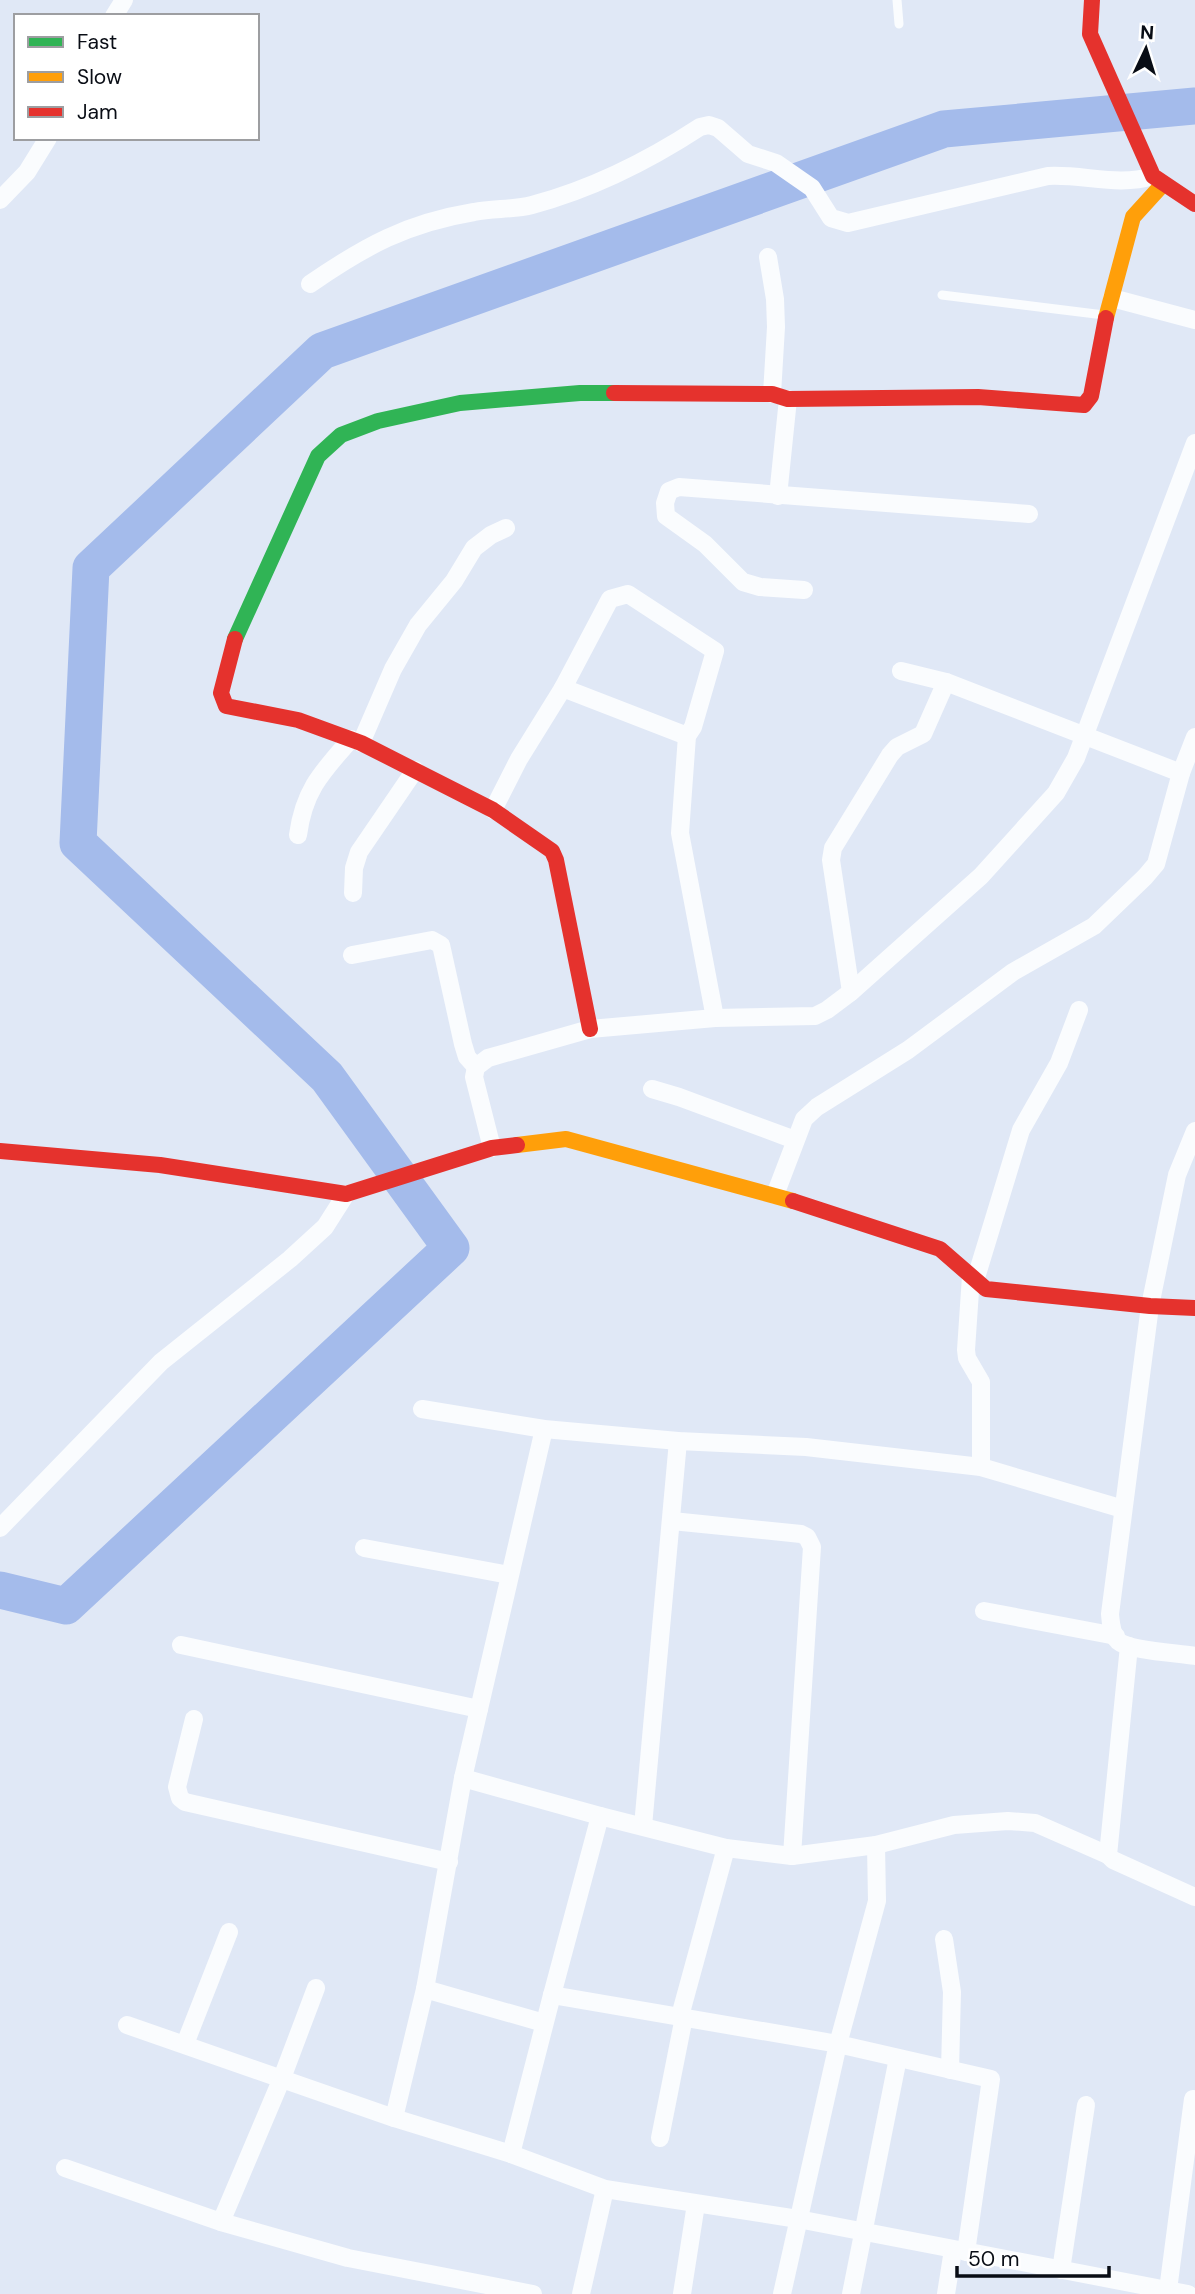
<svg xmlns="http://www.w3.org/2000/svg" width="1195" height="2294" viewBox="0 0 1195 2294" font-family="'DM Sans',sans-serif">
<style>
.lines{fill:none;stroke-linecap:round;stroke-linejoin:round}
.river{stroke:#a4bbeb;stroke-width:37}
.lane{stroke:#fafcfe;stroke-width:9}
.street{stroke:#fafcfe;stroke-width:18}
.fast{stroke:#30b455;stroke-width:16}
.slow{stroke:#ff9f0a;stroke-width:16}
.jam{stroke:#e5322d;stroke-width:16}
</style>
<rect width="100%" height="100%" fill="#e0e8f6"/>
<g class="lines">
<path class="river" d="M0,1590L66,1606L451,1248L327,1077L78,843L91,568L322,351L944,129L1195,106"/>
<g class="lane">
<path d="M897,0L899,24"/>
<path d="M942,295L1104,315"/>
</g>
<g class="street">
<path d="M114,16L124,0"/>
<path d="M0,200L27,172L48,138"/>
<path d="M768,257L775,299L776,327L772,394"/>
<path d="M310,284C365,246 407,223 474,212C493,208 513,210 532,205C592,189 648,161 700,127L709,125L718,128L748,154L776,163L812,188L831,218L848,223L1048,176C1084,174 1118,187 1153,176"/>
<path d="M1112,298L1195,320"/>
<path d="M778,496L788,399"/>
<path d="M804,590L760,587L743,582L705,544L666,516L665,503L669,491L679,487L1029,514"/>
<path d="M901,671L946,682L1181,773"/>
<path d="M563,688L687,736"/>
<path d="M361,743L393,669L418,625L454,581L474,548L491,535L506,528"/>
<path d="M493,810L519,759L563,688L610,599L628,594L715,651L693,727L687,736L680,833L715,1018"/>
<path d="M298,835C304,790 322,772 351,739"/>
<path d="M353,893L354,868L359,852L415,770"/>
<path d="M352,955L432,940L441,945L463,1044L467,1057L476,1067"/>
<path d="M851,992L831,860L833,848L890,755L897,747L923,734L946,682"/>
<path d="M652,1089L679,1097L795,1140"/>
<path d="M1195,1131L1177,1175L1150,1306L1110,1614C1111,1623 1111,1634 1118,1641C1129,1651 1179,1653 1195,1656"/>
<path d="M492,1148L474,1077L476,1067L488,1058L590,1029L715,1018L815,1016L827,1010L851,992L981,876L1056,793L1076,758L1195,443"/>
<path d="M775,1195L804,1119L817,1107L908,1050L1013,972L1094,926L1145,877L1156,864L1181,773L1195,737"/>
<path d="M971,1276L966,1350L967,1358L981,1382V1467"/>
<path d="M975,1281L1021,1130L1059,1063L1079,1010"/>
<path d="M422,1409L544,1429L678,1441L806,1447L981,1467L1123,1509"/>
<path d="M672,1521L801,1534L807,1537L812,1547L792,1856"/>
<path d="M0,1528L161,1362L290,1259L325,1227L346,1194"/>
<path d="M364,1548L509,1575"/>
<path d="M984,1611L1116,1636"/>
<path d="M181,1645L479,1709"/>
<path d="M1129,1646L1108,1855L1113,1860L1195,1897"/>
<path d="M194,1719L177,1787L180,1798L185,1802L449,1862"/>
<path d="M463,1778L600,1816L726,1848L792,1856L876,1845L954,1825L1008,1821L1035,1823L1108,1855"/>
<path d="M600,1816L552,1995L838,2044L991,2079L966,2252"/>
<path d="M643,1826L678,1441"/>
<path d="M944,1939L952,1992L950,2070"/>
<path d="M425,1989L544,2023"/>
<path d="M680,2016L726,1848"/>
<path d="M127,2025L394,2118L511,2154L605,2189L798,2219L1188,2294"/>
<path d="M185,2044L229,1932"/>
<path d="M394,2118L425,1989L463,1778L544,1429"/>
<path d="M660,2138L684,2017"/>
<path d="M511,2154L552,1995"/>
<path d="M65,2168L221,2222L348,2258L533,2294"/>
<path d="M221,2222L282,2078L316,1988"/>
<path d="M1061,2270L1086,2105"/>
<path d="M1168,2290L1193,2099"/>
<path d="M581,2294L605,2189"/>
<path d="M682,2294L696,2204"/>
<path d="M782,2294L838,2044L877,1901L876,1845"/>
<path d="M851,2294L898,2058"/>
<path d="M946,2294L953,2250"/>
</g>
<path class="fast" d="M235,639L318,456L341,435L378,421L460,403L580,393H614"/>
<g class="slow">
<path d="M1106,318L1133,217L1163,184"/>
<path d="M517,1145L566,1139L793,1201"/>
</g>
<g class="jam">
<path d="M1092,0L1090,34L1153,176L1195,204"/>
<path d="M614,393L772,394L788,399L978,397L1084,405L1091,396L1106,318"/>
<path d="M235,639L221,693L226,706L298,720L361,743L493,810L552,851L556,860L590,1029"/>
<path d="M0,1151L160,1165L346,1194L492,1148L517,1145"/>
<path d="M793,1201L940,1249L986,1289L1150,1306L1195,1308"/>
</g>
</g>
<rect x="14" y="14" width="245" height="126" fill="#ffffff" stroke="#9d9ea1" stroke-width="2"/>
<rect x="28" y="37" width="35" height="10" fill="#30b455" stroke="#9d9ea1" stroke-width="2"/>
<text x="77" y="49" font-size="21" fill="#090d15">Fast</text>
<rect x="28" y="72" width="35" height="10" fill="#ff9f0a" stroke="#9d9ea1" stroke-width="2"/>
<text x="77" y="84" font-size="21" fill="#090d15">Slow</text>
<rect x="28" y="107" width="35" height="10" fill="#e5322d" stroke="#9d9ea1" stroke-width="2"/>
<text x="77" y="119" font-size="21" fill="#090d15">Jam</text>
<g transform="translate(1146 49) rotate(4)" stroke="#ffffff" stroke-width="5" paint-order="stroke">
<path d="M0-5L12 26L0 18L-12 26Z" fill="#090d15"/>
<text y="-10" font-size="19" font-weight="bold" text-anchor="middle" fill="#090d15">N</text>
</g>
<path d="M957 2266v10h152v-10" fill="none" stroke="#090d15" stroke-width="3.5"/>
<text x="968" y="2266" font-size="21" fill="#090d15" stroke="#ffffff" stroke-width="5" paint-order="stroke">50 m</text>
</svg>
